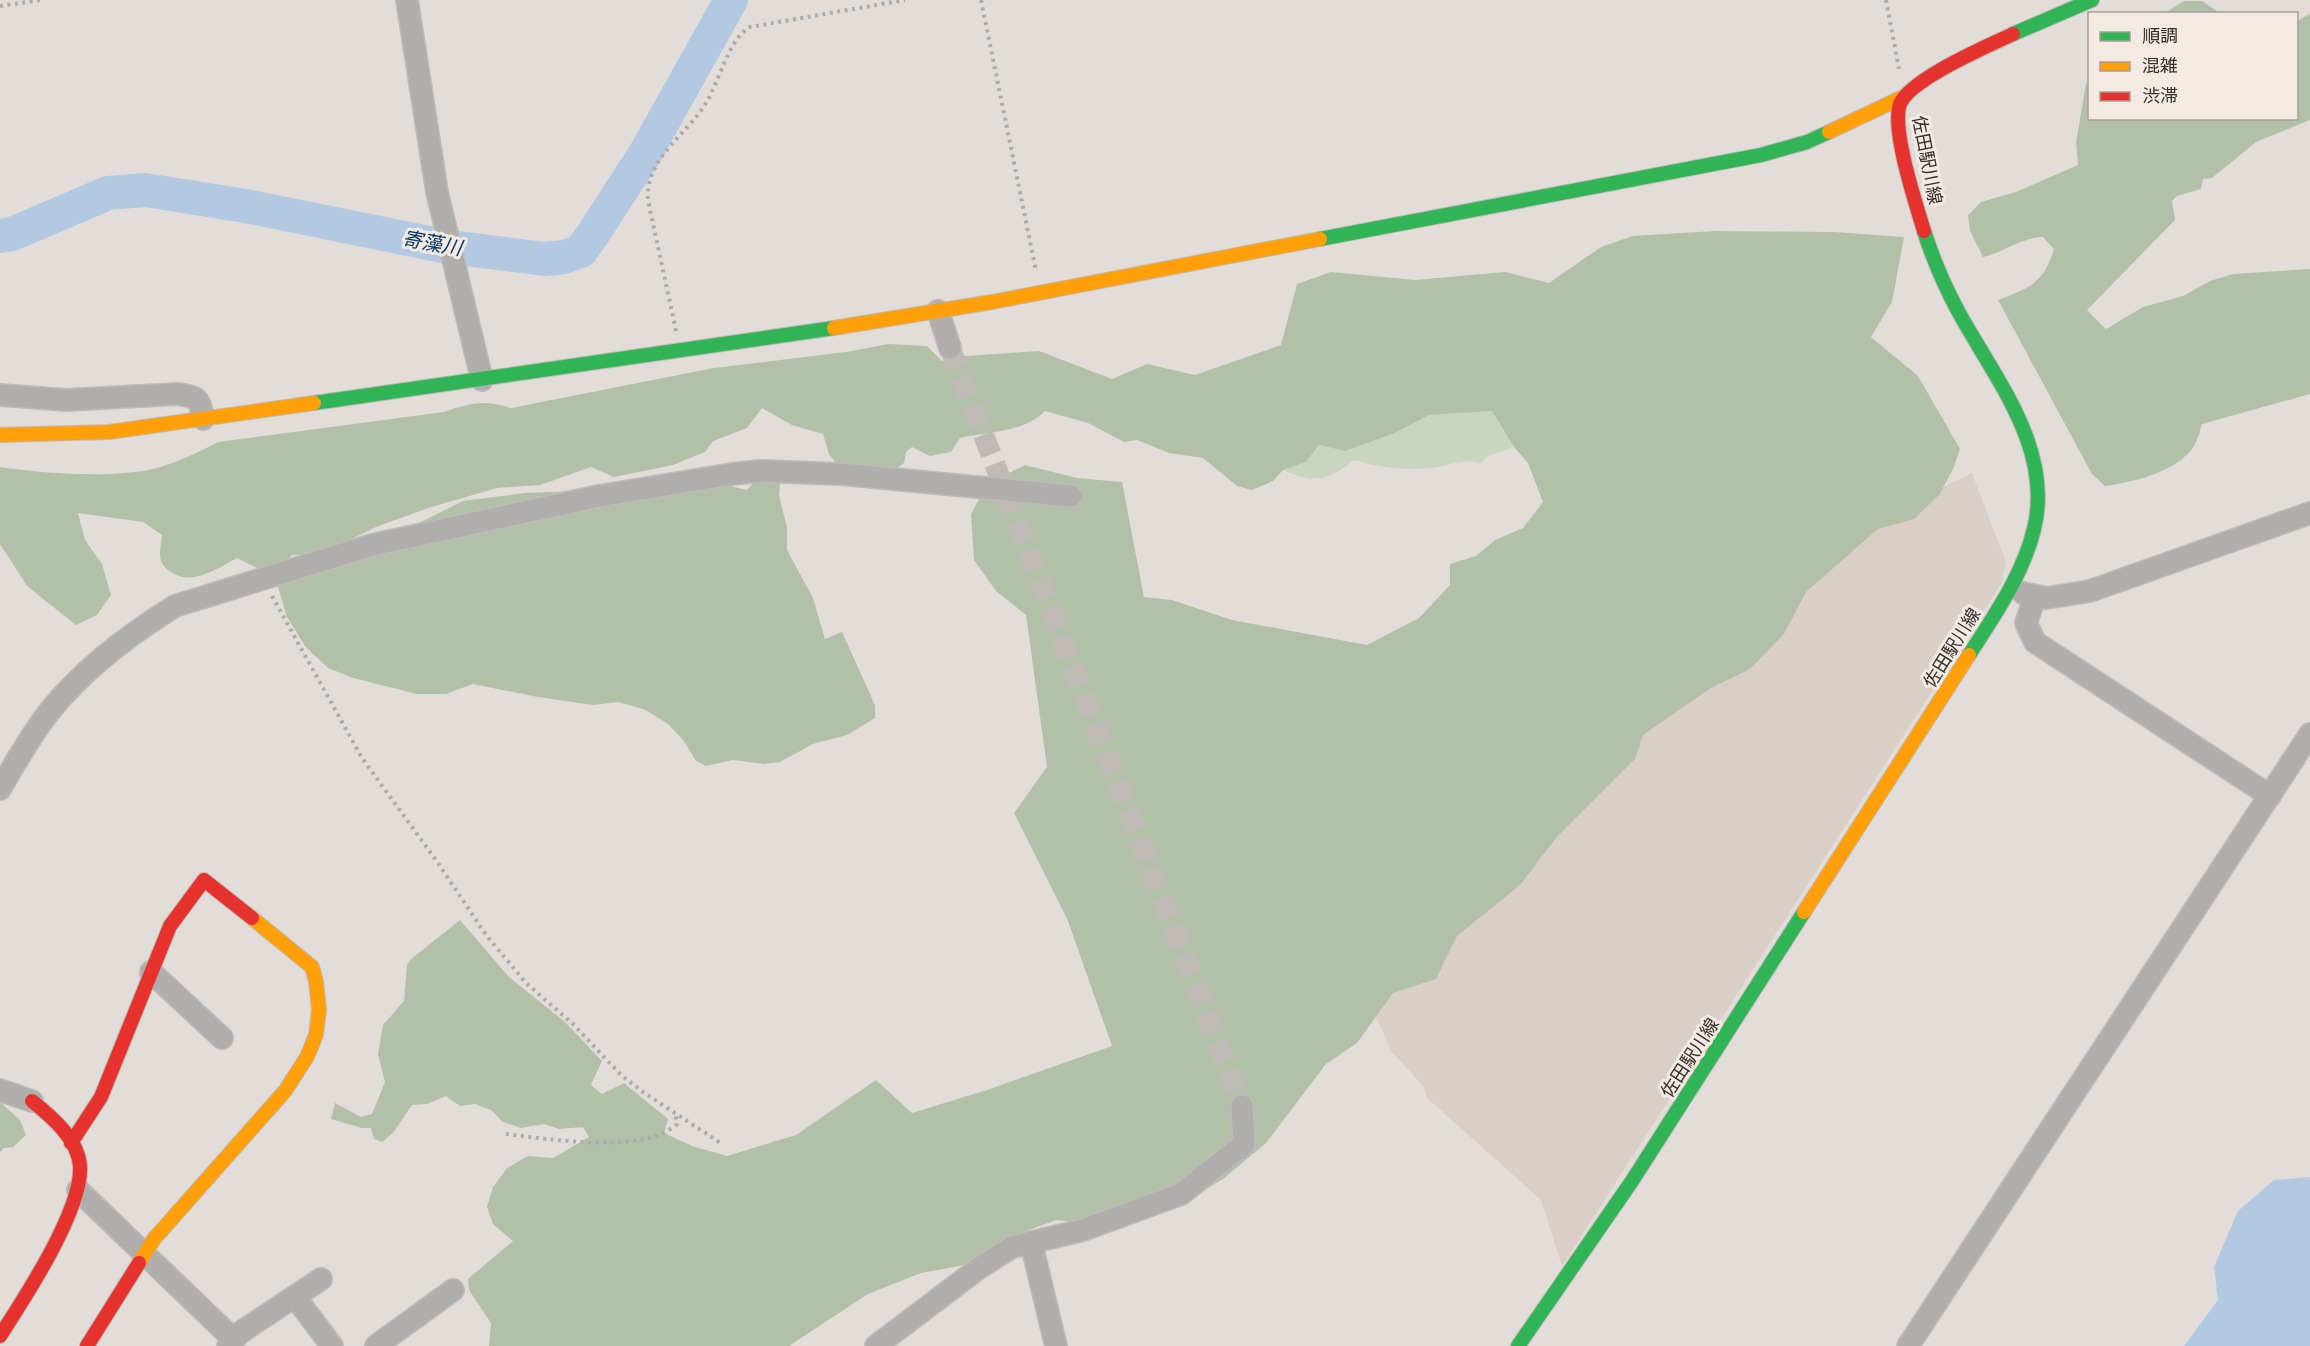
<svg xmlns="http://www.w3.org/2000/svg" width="2310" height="1346" viewBox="0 0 2310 1346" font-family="Quicksand,'Noto Sans JP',sans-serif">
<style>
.built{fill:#d9cfc7}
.green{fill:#c9d5be}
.forest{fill:#b3c0a8}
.water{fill:#b3c9e2}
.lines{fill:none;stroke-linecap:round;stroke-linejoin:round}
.river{stroke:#b3c9e2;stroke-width:34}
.street-tunnel{stroke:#bfbab6;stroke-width:21;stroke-dasharray:21 10;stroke-linecap:butt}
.street-casing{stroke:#bebab7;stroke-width:24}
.fast-casing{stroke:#bebab7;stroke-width:16}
.slow-casing{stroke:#bebab7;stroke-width:16}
.jam-casing{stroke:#bebab7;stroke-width:16}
.path{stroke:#adaba9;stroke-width:4;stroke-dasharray:3 4.5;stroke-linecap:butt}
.street{stroke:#b0adad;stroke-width:21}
.fast{stroke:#30b455;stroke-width:14}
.slow{stroke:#ff9f0a;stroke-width:14}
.jam{stroke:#e5322d;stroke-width:14}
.labels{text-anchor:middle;stroke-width:6;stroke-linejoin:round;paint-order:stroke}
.street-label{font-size:18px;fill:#312e2b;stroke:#f3eae3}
.water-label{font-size:20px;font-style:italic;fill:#033664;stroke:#f3eae3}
</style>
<rect width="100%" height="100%" fill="#e2ddd9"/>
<path class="built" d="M1972,473L2006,562L2001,584L1562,1266L1541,1200L1427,1098L1423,1086L1392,1052L1374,1013L1544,836L1698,665L1841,536Z"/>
<path class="green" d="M1492,411L1514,447L1488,456L1481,463C1463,458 1447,466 1430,468C1404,471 1378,467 1354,460C1328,481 1313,484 1283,470L1306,462L1319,445L1345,451L1395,433L1429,415Z"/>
<g class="forest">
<path d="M2184,1H2202L2220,13H2165Z"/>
<path d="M2310,14V120L2256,142L2212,178L2203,179L2201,189L2177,196L2172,201L2175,220L2087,310L2106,329L2143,307L2183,296L2210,281L2233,274L2310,269V394L2202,424C2200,431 2198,440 2194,446C2177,472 2134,482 2105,486L2092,474L1998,300C2029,288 2044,283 2054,249L2043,237C2022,237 2004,252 1983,257L1970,231L1968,215L1981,202L2016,192L2078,165L2076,142L2086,84L2089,81L2090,118H2296L2297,21Z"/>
<path d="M1714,231L1834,232L1904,237L1892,302L1871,337L1918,376L1960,449L1953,469L1939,495L1914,519L1878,529L1806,592L1784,634L1750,669L1711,688L1643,735L1635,759L1556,838L1520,885L1457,936L1436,979L1393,993L1357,1043L1326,1064L1266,1143L1223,1179L1176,1207L1120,1226L1056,1220L1021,1233L970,1264L921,1273L868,1294L789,1346H489L491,1323L469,1290L468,1279L513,1241L493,1224L487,1207L493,1187L507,1168L528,1156L553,1158L589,1137L583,1127L559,1129L544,1124L521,1128L503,1122L491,1110L475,1104L460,1106L446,1096L427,1104L412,1105L393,1133L382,1142L374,1139L371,1128H362L331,1119L335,1103L361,1117L372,1114L385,1082L378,1054L383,1025L404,1001L407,965L410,960L460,920L509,977L565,1022L602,1061L591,1085L602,1094L624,1083L668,1119L664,1133L692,1146L727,1156L796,1135L876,1080L912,1113L987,1090L1112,1046L1068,921L1014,813L1047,767L1026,615L996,591L974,560L971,514L988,483L1025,465L1077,478L1122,482L1144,597L1172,600L1232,620L1367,645L1419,618L1450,585V564L1476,556L1495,540L1523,528L1543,502L1528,463L1514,447L1492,411L1429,415L1395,433L1345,451L1319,445L1306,462L1283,470L1273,481L1252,490L1237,486L1203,458L1169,453L1137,440L1124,442L1088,423L1045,411C1023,433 990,431 960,438L951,452L930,456L912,447L906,452L904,463L890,473L864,464L851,468L838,466L829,454L823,434L792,425L762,408L747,428L713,441L705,452L673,465L614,477L591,467L540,485L497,488L428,508L376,527L323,553L292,555L281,565L265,572L237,558C217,568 193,587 171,572C156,563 160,551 162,535L143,522L78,513L85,540L102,564L111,595L97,615L76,625L27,586L0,544V467C40,473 95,477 135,472C165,469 193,455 218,442L444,412C469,403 485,399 511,408L714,368L846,352L889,344L927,346L942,361L965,356L1039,351L1112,379L1147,364L1195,375L1281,345L1297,284L1331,272L1415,280L1505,272L1549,283L1601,247L1633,236Z"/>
<path d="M768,466L781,471L779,495L787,528V550L813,598L825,639L842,632L875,705V718L847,735L813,744L780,762L764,764L733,760L706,766L696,761L684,741L668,724L646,710L618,702L593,705L538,697L473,684L446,694H417L353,678L328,668L305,646L287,617L278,587L294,567L403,531L463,501L525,493L726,485L747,490Z"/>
<path d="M0,1102L20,1120L26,1135L13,1147L4,1148L0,1152Z"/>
</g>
<path class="water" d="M2310,1177V1346H2184L2218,1300L2214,1267L2238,1211L2274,1180Z"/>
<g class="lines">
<path class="river" d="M0,236L12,234L108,193L145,190L246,206L443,246L545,259L564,257L581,251L597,228L646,152L731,0"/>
<path class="street-tunnel" d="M950,348L1242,1106"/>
<g class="street-casing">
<g id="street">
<path d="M407,0L437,192L482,380"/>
<path d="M938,311L950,348"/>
<path d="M0,395L66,400L177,394C198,397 200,398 203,419"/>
<path d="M2023,593L2047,598L2090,591L2310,513"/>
<path d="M2035,597L2026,623L2035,642L2270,796"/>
<path d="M0,789C15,763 31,735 49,712C83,669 130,634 175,606L372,545L599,496L732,474L761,471L841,474L1071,496"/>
<path d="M151,972L222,1038"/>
<path d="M0,1090L32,1101"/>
<path d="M78,1190L233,1339"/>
<path d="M1031,1242L1056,1346"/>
<path d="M295,1297L332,1346"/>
<path d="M228,1346L241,1332L321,1279"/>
<path d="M376,1346L453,1290"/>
<path d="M876,1346L979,1268L1012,1247L1083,1230L1181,1194L1244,1144L1242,1106"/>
<path d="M1908,1346L2310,734"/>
</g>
</g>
<g class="fast-casing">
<g id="fast">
<path d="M2013,34L2092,0"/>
<path d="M1924,231C1933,259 1944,285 1958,311C1994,377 2054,449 2034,529C2023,575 1994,616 1969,655"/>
<path d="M1320,239L1761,155L1807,142L1829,132"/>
<path d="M314,403L834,328"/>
<path d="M1518,1346L1632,1181L1804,912"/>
</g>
</g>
<g class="slow-casing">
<g id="slow">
<path d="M1829,132L1905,96"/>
<path d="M834,328L992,302L1320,239"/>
<path d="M0,435L109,432L314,403"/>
<path d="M1804,912L1969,655"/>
<path d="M139,1263L154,1239L285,1091L307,1057L316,1035L319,1010L316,981L312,967L252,918"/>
</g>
</g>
<g class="jam-casing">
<g id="jam">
<path d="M1924,231C1916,204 1891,129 1900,104C1910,79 1988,46 2013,34"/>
<path d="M71,1143L101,1097L170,926L204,880L252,918"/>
<path d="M0,1336C24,1299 83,1209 80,1166C78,1139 52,1117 32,1101"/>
<path d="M87,1346L139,1263"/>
</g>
</g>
<g class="path">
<path d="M981,0L1036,271"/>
<path d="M1886,0L1899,69"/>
<path d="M0,6L40,0"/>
<path d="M676,331L648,200C645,158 686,136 706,103C719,82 729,38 750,27L905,0"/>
<path d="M272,596L362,758L438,863L486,935L526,983L573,1024L621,1075L643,1092L722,1144"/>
<path d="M506,1134C549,1139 644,1155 677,1124L675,1113"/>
</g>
<use href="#street" class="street"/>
<use href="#fast" class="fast"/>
<use href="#slow" class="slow"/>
<use href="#jam" class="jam"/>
</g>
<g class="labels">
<g class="street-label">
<text transform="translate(1927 160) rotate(79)" y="6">佐田駅川線</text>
<text transform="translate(1952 648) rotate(-58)" y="6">佐田駅川線</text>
<text transform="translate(1690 1058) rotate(-57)" y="6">佐田駅川線</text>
</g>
<g class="water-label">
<text transform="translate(432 243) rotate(10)" y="7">寄藻川</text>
</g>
</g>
<rect x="2088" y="12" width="210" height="108" fill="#f3eae3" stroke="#a59f99" stroke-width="1.5"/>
<rect x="2100" y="32" width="30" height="9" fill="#30b455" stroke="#a59f99" stroke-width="1.5"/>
<text x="2142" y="42" font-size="18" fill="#312e2b">順調</text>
<rect x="2100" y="62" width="30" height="9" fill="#ff9f0a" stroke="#a59f99" stroke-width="1.5"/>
<text x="2142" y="72" font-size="18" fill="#312e2b">混雑</text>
<rect x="2100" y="92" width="30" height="9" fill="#e5322d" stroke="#a59f99" stroke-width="1.5"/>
<text x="2142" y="102" font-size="18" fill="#312e2b">渋滞</text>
</svg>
